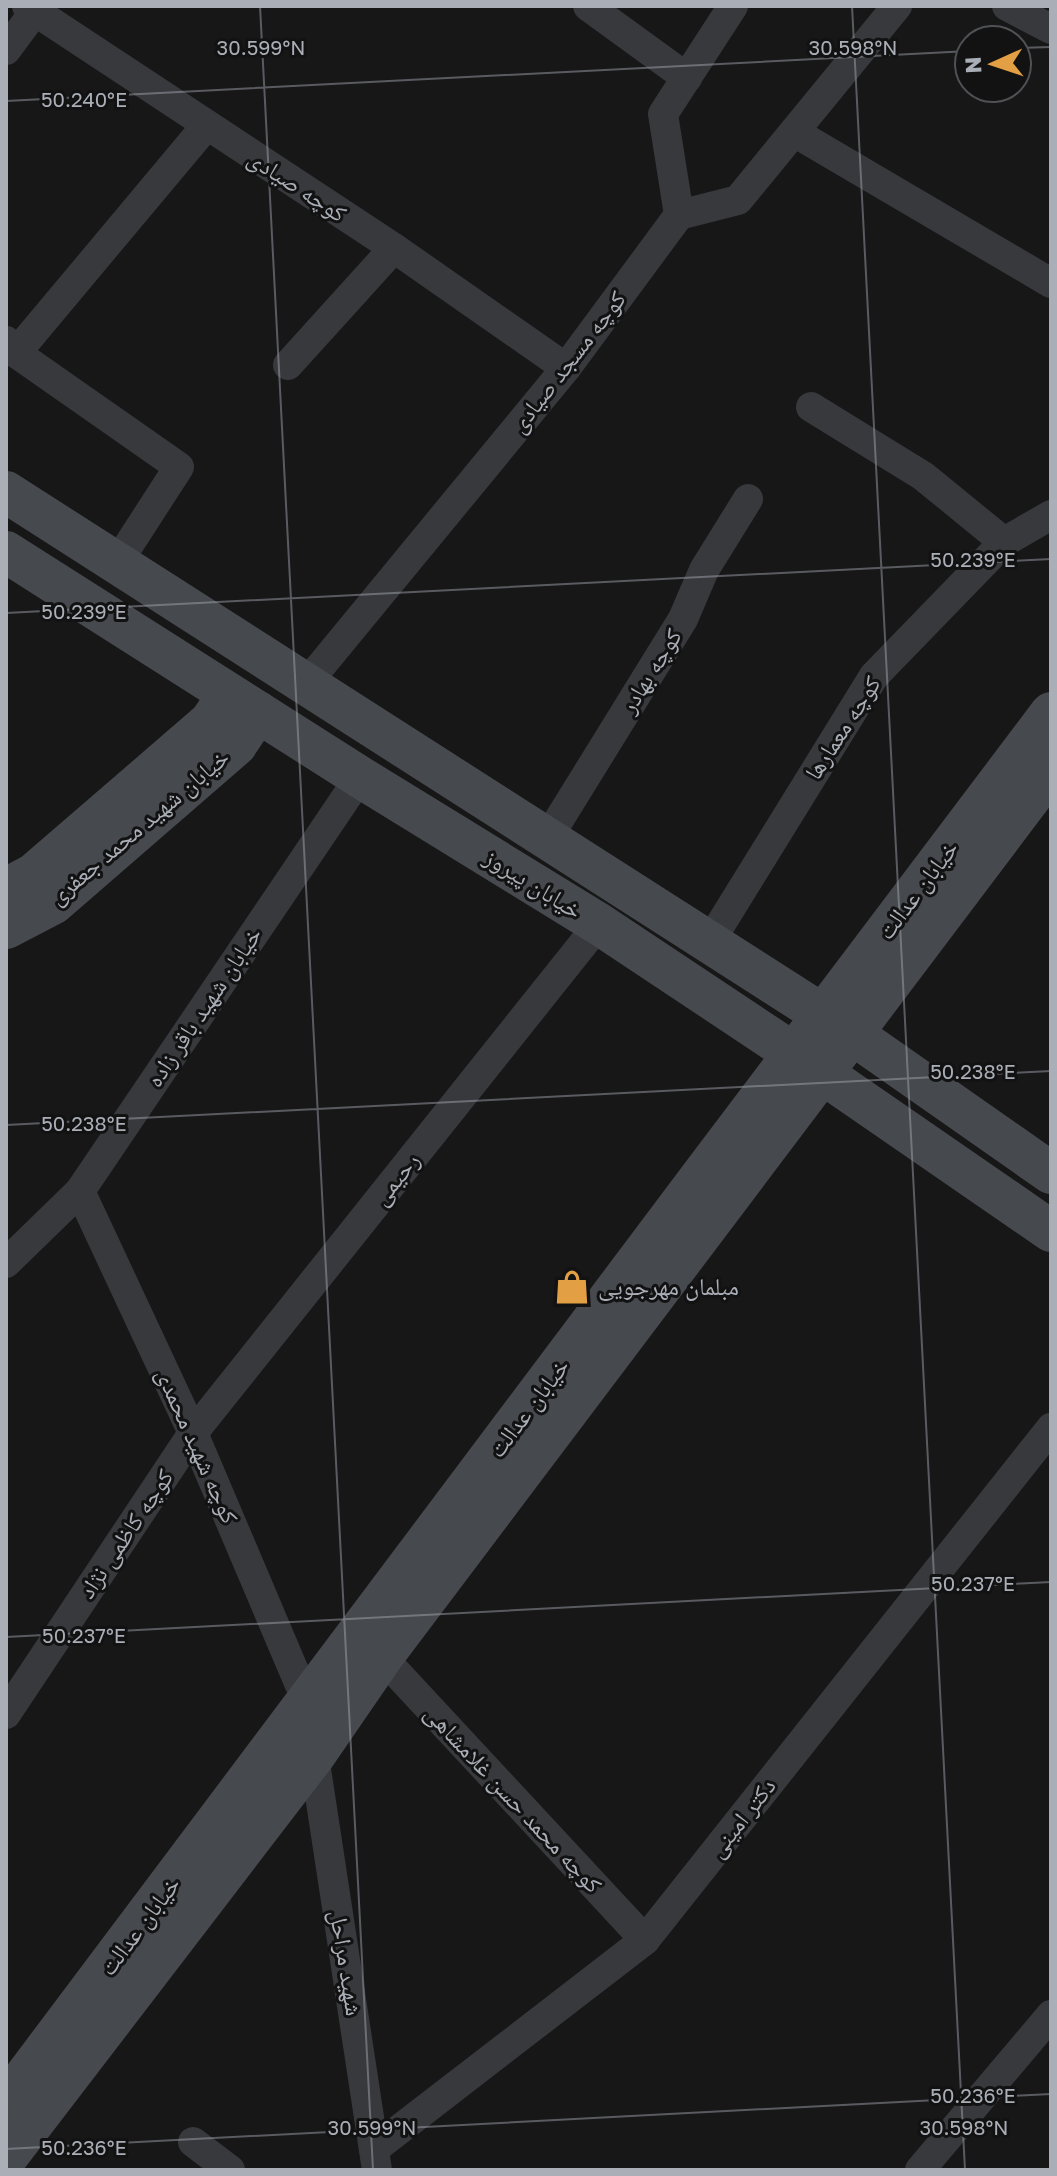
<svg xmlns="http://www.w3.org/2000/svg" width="1057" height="2176" viewBox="0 0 1057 2176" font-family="'Golos Text','Noto Naskh Arabic',sans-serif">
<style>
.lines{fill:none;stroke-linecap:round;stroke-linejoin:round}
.street{stroke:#38393d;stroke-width:30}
.secondary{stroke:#46494d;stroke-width:42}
.ticks{fill:none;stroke:#aaafb7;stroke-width:2;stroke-opacity:0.45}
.labels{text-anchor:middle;stroke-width:6;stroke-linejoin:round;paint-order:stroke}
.street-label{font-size:24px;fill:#aaafb7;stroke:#121213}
.poi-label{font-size:24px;fill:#aaafb7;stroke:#121213;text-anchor:start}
.ticks-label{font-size:20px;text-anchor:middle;fill:#aaafb7;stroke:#121213;stroke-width:6;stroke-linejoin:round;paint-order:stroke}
</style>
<rect width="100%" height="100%" fill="#171718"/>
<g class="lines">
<g class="street">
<path d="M27,6L394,248L566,368"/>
<path d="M588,6L687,78"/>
<path d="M1007,6L1051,29"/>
<path d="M6,50L35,11"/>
<path d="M794,132L1051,283"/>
<path d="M679,215L738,200L897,6"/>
<path d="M6,341L16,353L179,467L117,563"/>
<path d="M16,353L206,126"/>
<path d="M288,365L394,248"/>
<path d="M811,407L923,476L1004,542"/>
<path d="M306,684L566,368L679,215L663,114L733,6"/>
<path d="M547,839L683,619L704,570L748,499"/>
<path d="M709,943L874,676L1004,542L1051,515"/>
<path d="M80,1191L193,1433L308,1704"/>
<path d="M6,1263L80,1191L360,777"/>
<path d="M382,1657L645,1940"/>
<path d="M6,1714L193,1433L599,924"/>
<path d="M314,1756L377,2170"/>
<path d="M193,2142L230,2170"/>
<path d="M374,2149L645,1940L1051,1428"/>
<path d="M920,2170L1051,2015"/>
</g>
<g class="secondary">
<path d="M6,492L851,1033L1051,1173"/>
<path d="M6,552L360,777L599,924L793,1053L1051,1231"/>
<path d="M6,889L34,874L210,722L229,694"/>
<path d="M6,928L54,903L236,745L258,712"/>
<path d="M6,2102C356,1640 700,1174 1051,713"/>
<path d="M6,2158L314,1756L382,1657L1051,770"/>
</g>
</g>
<path class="ticks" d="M260,6L373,2170M852,6L965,2170M1017,48L1051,47M6,101L969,51M6,613L1051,559M6,1125L1051,1071M6,1637L1051,1582M6,2149L1051,2094"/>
<defs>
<g id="shop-bare" transform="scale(2.76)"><path d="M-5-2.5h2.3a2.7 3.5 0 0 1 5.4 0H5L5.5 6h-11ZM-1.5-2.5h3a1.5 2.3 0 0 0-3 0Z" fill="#e39f44" stroke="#121213" stroke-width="2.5" paint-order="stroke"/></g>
</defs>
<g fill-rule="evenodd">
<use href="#shop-bare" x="572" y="1287"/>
</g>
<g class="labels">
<g class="street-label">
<text transform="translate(297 186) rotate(33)" y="8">کوچه صیادی</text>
<text transform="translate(568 362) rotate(-52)" y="8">کوچه مسجد صیادی</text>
<text transform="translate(651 671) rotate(-58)" y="8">کوچه بهادر</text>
<text transform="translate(843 728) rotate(-57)" y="8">کوچه معمارها</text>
<text transform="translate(139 827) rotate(-40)" y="8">خیابان شهید محمد جعفری</text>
<text transform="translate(533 884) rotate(32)" y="8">خیابان پیروز</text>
<text transform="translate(918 890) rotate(-53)" y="8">خیابان عدالت</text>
<text transform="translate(204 1007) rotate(-56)" y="8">خیابان شهید باقر زاده</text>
<text transform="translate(396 1179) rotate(-51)" y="8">رحیمی</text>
<text transform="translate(529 1408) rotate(-53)" y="8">خیابان عدالت</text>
<text transform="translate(197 1446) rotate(66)" y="8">کوچه شهید محمدی</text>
<text transform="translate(126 1534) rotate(-56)" y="8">کوچه کاظمی نژاد</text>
<text transform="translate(513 1799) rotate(47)" y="8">کوچه محمد حسن غلامشاهی</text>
<text transform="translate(742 1818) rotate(-52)" y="8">دکتر امینی</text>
<text transform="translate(140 1926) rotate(-53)" y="8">خیابان عدالت</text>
<text transform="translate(346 1963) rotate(81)" y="8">شهید مراحل</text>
</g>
<g class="poi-label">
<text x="598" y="1295">مبلمان مهرجویی</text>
</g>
</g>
<g class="ticks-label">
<text x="261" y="55">30.599°N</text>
<text x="853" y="55">30.598°N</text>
<text x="84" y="107">50.240°E</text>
<text x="973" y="567">50.239°E</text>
<text x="84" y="619">50.239°E</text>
<text x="973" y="1079">50.238°E</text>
<text x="84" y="1131">50.238°E</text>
<text x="973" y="1591">50.237°E</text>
<text x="84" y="1643">50.237°E</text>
<text x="973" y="2103">50.236°E</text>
<text x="372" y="2135">30.599°N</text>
<text x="964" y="2135">30.598°N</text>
<text x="84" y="2155">50.236°E</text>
</g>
<rect width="1057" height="2176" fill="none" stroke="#aaafb7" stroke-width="16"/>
<g transform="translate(993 64) rotate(267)"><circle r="38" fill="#121213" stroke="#4f5155" stroke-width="2"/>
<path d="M0-6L14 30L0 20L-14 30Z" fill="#e39f44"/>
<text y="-12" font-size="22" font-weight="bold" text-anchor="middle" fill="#aaafb7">N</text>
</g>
</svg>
